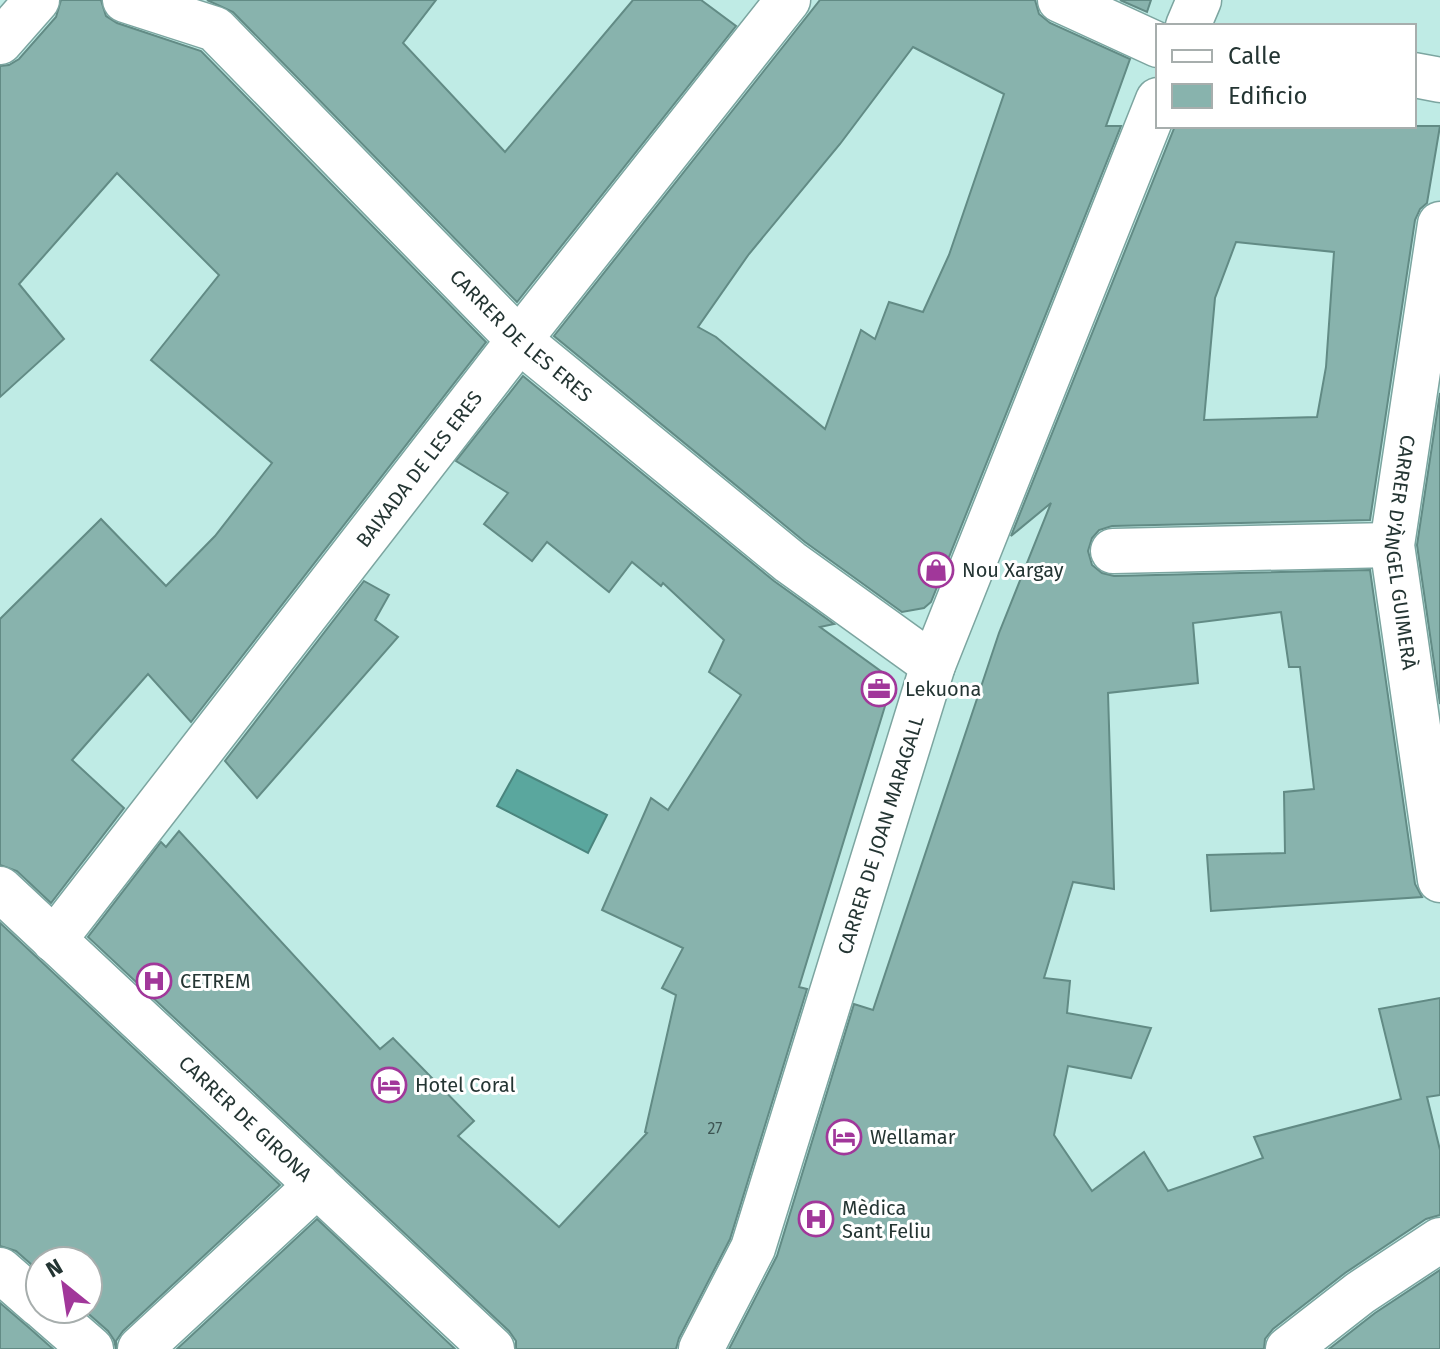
<svg xmlns="http://www.w3.org/2000/svg" width="1440" height="1349" viewBox="0 0 1440 1349" font-family="'Fira Sans',sans-serif">
<style>
.water{fill:#5aa79e;stroke:#4a857e;stroke-width:2}
.building{fill:#88b3ad;stroke:#628b85;stroke-width:2;fill-rule:evenodd}
.lines{fill:none;stroke-linecap:round;stroke-linejoin:round}
.minor-casing{stroke:#7ca5a0;stroke-width:47}
.minor{stroke:#fff;stroke-width:44}
.labels{text-anchor:middle;stroke-width:6;stroke-linejoin:round;paint-order:stroke}
.number-label{font-size:16px;fill:#3d5452}
.street-label{font-size:20px;fill:#243533;stroke:#fff}
.poi-label{font-size:20px;fill:#243533;stroke:#fff;text-anchor:start}
</style>
<rect width="100%" height="100%" fill="#bfebe5"/>
<path class="water" d="M517,770L607,815L588,853L497,806Z"/>
<g class="building">
<path d="M61,0H101L106,16L117,23L201,51L486,342L191,722L148,674L72,760L124,808L51,903L17,871L0,865V619L101,519L166,586L215,536L272,463L151,360L219,275L117,173L19,284L64,339L0,397V66L9,65L19,59L56,17Z"/>
<path d="M207,0H436L403,43L505,152L633,0H701L736,26L517,302L233,12Z"/>
<path d="M820,0H1035L1039,14L1050,23L1130,59L1106,126H1121L931,602L924,608L902,612L805,542L554,336ZM913,47L1004,94L949,255L923,312L889,302L875,339L861,330L825,429L716,337L698,327L749,254L840,144Z"/>
<path d="M1120,0H1151L1147,12Z"/>
<path d="M1175,126H1440L1427,203L1420,209L1415,220L1370,520L1112,526L1099,530L1092,538L1088,551L1092,565L1102,573L1114,576L1370,570L1415,884L1422,897L1211,911L1207,855L1285,853L1284,792L1314,789L1300,667H1289L1281,612L1193,623L1198,683L1108,693L1114,889L1073,882L1044,978L1070,981L1067,1013L1151,1028L1131,1078L1068,1066L1054,1135L1092,1191L1144,1152L1168,1191L1263,1158L1254,1137L1401,1099L1379,1009L1440,998V1095L1427,1097L1440,1150V1215L1426,1219L1345,1273L1273,1329L1265,1339L1264,1349H729L777,1256L854,1004L873,1010L999,633L1051,503L1011,536ZM1236,242L1334,252L1326,367L1317,417L1204,420L1215,298Z"/>
<path d="M523,376L774,581L834,624L820,627L893,680L799,987L807,989L730,1239L679,1338L676,1349H516V1341L509,1331L88,937L161,842L166,847L179,831L380,1049L393,1038L474,1121L458,1136L559,1227L647,1133L645,1132L676,995L662,988L683,948L602,910L651,798L668,810L741,695L709,672L724,640L663,583L661,586L632,562L609,592L547,542L532,561L484,524L508,493L456,461Z"/>
<path d="M1440,393V704L1417,545Z"/>
<path d="M364,581L389,595L375,620L398,637L257,798L225,761Z"/>
<path d="M0,923L280,1185L123,1331L116,1341V1349L114,1340L108,1331L83,1309H88V1261H40V1272L16,1251L0,1246Z"/>
<path d="M317,1219L455,1349H177Z"/>
<path d="M1440,1270V1349H1329L1375,1313Z"/>
<path d="M0,1303L27,1326L53,1349H0Z"/>
</g>
<g class="lines">
<g class="minor-casing">
<g id="minor">
<path id="s1" d="M125,0L215,29L519,340L790,562L933,665"/>
<path d="M1060,0L1158,45"/>
<path d="M1188,26L1199,0"/>
<path d="M0,42L37,0"/>
<path d="M1414,75L1440,80"/>
<path id="s2" d="M1440,224L1392,545L1440,880"/>
<path d="M1113,551L1392,545"/>
<path id="s3" d="M0,889L492,1349"/>
<path id="s4" d="M54,940L519,340L788,0"/>
<path d="M0,1270L40,1305"/>
<path d="M45,1309L91,1349"/>
<path d="M140,1349L317,1185"/>
<path id="s5" d="M701,1349L753,1248L933,665L1158,100"/>
<path d="M1288,1349L1360,1293L1440,1240"/>
</g>
</g>
<use href="#minor" class="minor"/>
</g>
<defs>
<g id="shop-ring" transform="scale(1.8)"><circle r="9.5" fill="#fff" stroke="#a1379a" stroke-width="1.5"/><path d="M-5-2.5h2.3a2.7 3.5 0 0 1 5.4 0H5L5.5 6h-11ZM-1.5-2.5h3a1.5 2.3 0 0 0-3 0Z" fill="#a1379a"/></g>
<g id="office-ring" transform="scale(1.8)"><circle r="9.5" fill="#fff" stroke="#a1379a" stroke-width="1.5"/><path d="M-6-3h4V-5.5h4V-3h4V5H-6ZM-1-4.5V-3h2v-1.5ZM-6 0V1H6V0Z" fill="#a1379a"/></g>
<g id="hospital-ring" transform="scale(1.8)"><circle r="9.5" fill="#fff" stroke="#a1379a" stroke-width="1.5"/><path d="M-5-5h3v3.5h4V-5h3V5h-3V1.5h-4V5h-3Z" fill="#a1379a"/></g>
<g id="hotel-ring" transform="scale(1.8)"><circle r="9.5" fill="#fff" stroke="#a1379a" stroke-width="1.5"/><path d="M-6-4.5h1.5V1H6V5H4.5V3h-9V5H-6ZM-4 0a1.8 1.8 0 1 1 3.6 0ZM.5 0V-2.5h3Q6-2.5 6 0Z" fill="#a1379a"/></g>
</defs>
<g fill-rule="evenodd">
<use href="#shop-ring" x="936" y="570"/>
<use href="#office-ring" x="879" y="689"/>
<use href="#hospital-ring" x="154" y="981"/>
<use href="#hotel-ring" x="389" y="1085"/>
<use href="#hotel-ring" x="844" y="1137"/>
<use href="#hospital-ring" x="816" y="1219"/>
</g>
<g class="labels">
<g class="number-label">
<text x="715" y="1134">27</text>
</g>
<g class="street-label">
<text dy="7" stroke="none"><textPath href="#s1" startOffset="528">CARRER DE LES ERES</textPath></text>
<text dy="7" stroke="none"><textPath href="#s4" startOffset="596">BAIXADA DE LES ERES</textPath></text>
<text dy="7" stroke="none"><textPath href="#s2" startOffset="332">CARRER D'ÀNGEL GUIMERÀ</textPath></text>
<text dy="7" stroke="none"><textPath href="#s5" startOffset="546">CARRER DE JOAN MARAGALL</textPath></text>
<text dy="7" stroke="none"><textPath href="#s3" startOffset="336">CARRER DE GIRONA</textPath></text>
</g>
<g class="poi-label">
<text x="962" y="577">Nou Xargay</text>
<text x="905" y="696">Lekuona</text>
<text x="180" y="988">CETREM</text>
<text x="415" y="1092">Hotel Coral</text>
<text x="870" y="1144">Wellamar</text>
<text x="842" y="1215">Mèdica<tspan x="842" dy="23">Sant Feliu</tspan></text>
</g>
</g>
<rect x="1156" y="24" width="260" height="104" fill="#ffffff" stroke="#a7aead" stroke-width="2"/>
<rect x="1172" y="50" width="40" height="12" fill="#ffffff" stroke="#a7aead" stroke-width="2"/>
<text x="1228" y="64" font-size="24" fill="#243533">Calle</text>
<rect x="1172" y="84" width="40" height="24" fill="#88b3ad" stroke="#a7aead" stroke-width="2"/>
<text x="1228" y="104" font-size="24" fill="#243533">Edificio</text>
<g transform="translate(64 1285) rotate(330)"><circle r="38" fill="#ffffff" stroke="#a7aead" stroke-width="2"/>
<path d="M0-6L14 30L0 20L-14 30Z" fill="#a1379a"/>
<text y="-12" font-size="22" font-weight="bold" text-anchor="middle" fill="#243533">N</text>
</g>
</svg>
